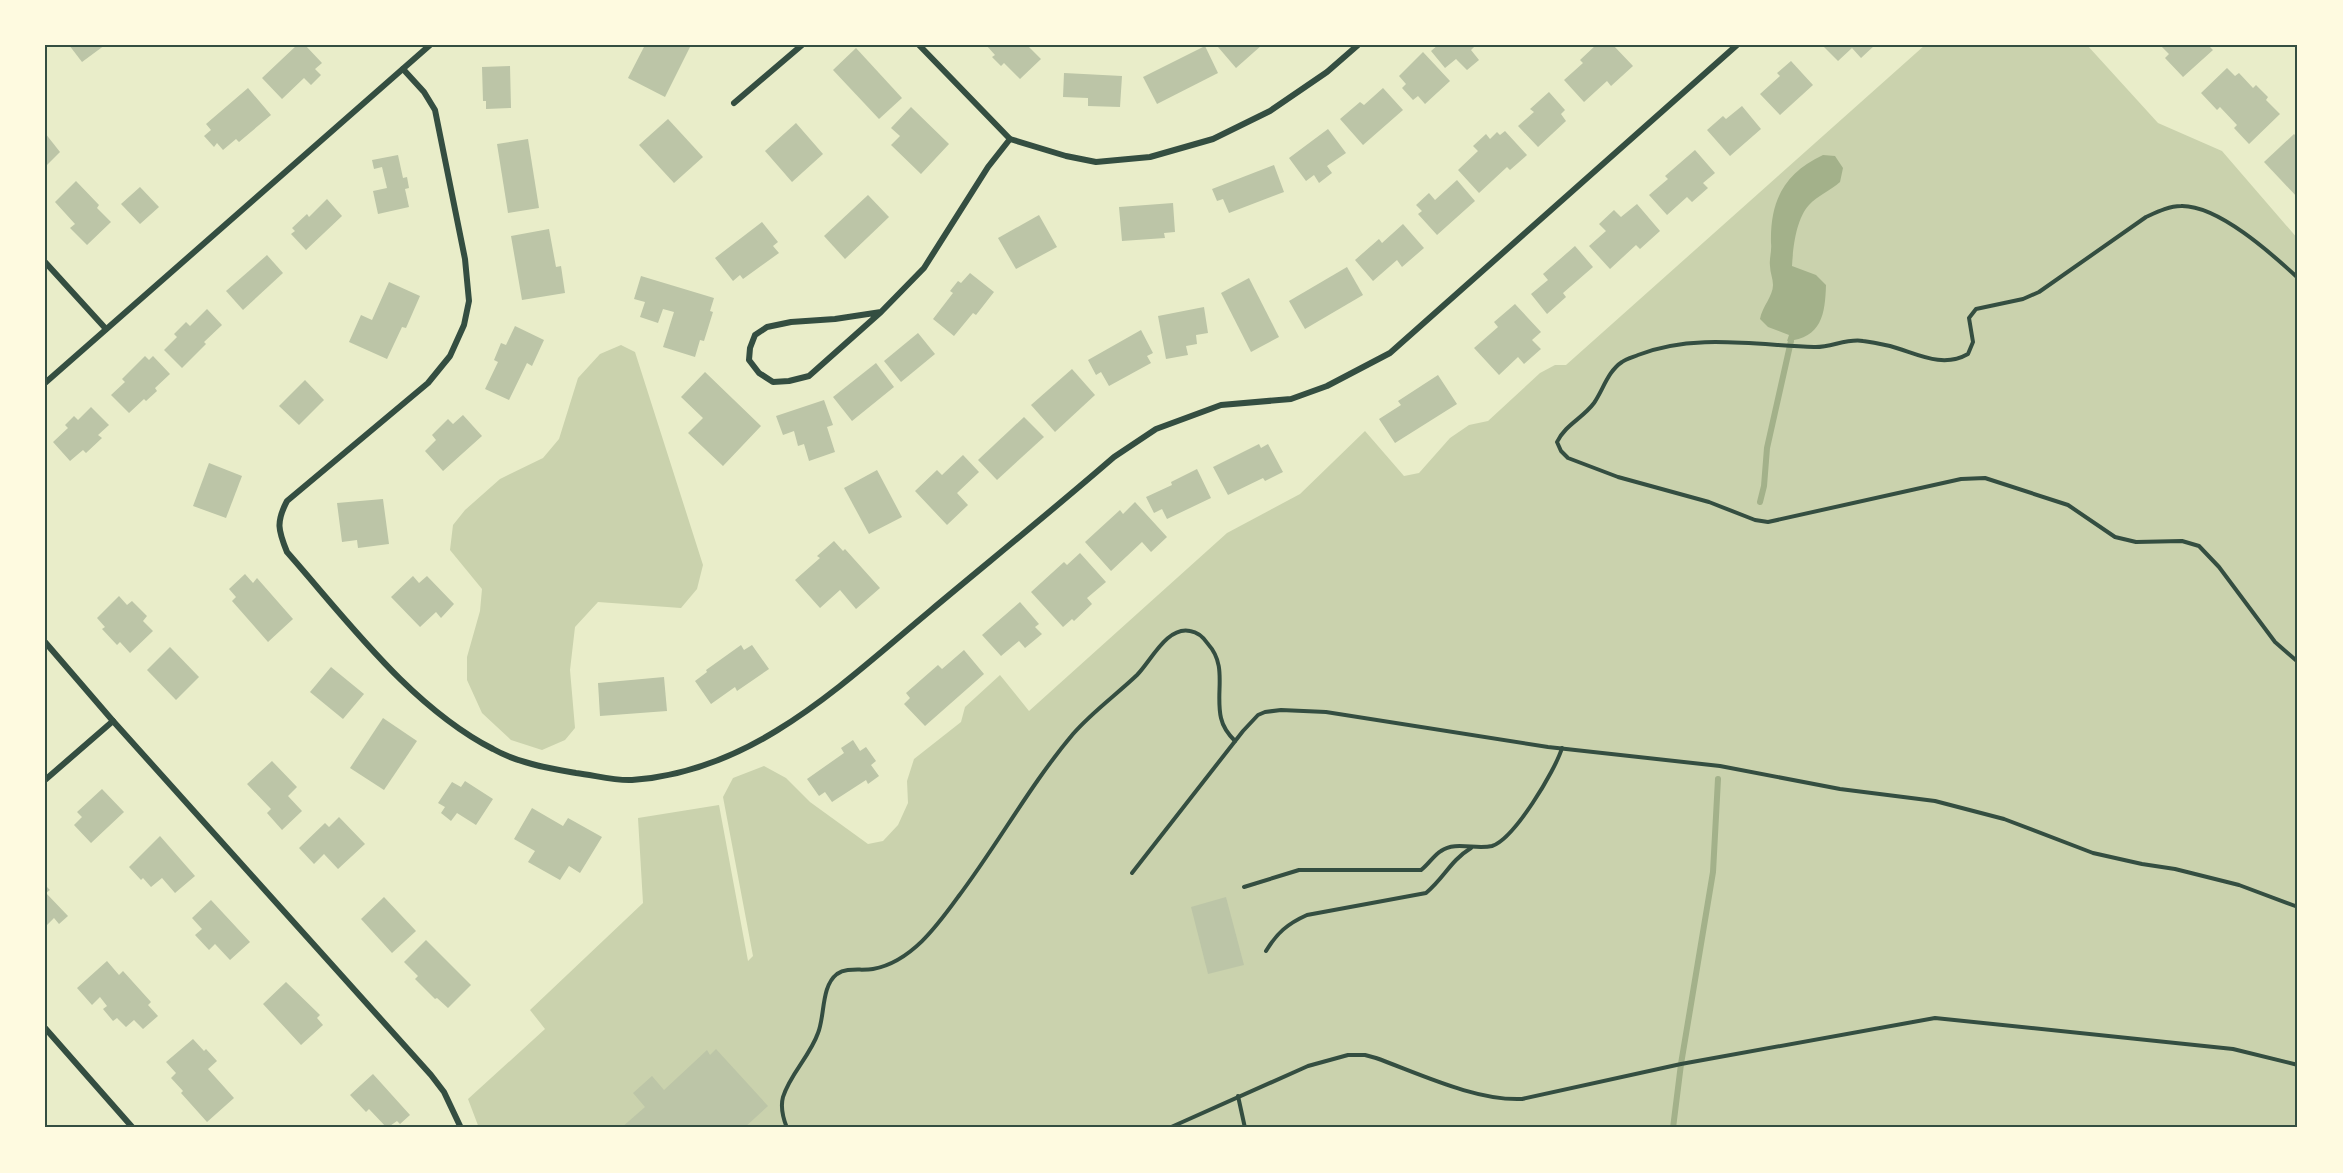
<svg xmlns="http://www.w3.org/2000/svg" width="2343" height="1173" viewBox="0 0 2343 1173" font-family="Arial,sans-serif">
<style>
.green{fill:#cad2ad}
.water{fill:#a3b18a}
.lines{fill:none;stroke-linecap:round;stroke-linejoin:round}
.stream{stroke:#a3b18a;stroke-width:6}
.building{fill:#bcc5a7}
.path{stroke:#344e41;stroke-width:4}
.minor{stroke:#344e41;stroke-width:6}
.neatline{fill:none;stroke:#344e41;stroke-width:2}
</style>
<rect width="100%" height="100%" fill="#e9edc9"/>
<g class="green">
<path d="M1925,45H2087L2158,123L2222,151L2298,239V1128H479L468,1099L545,1029L530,1010L643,903L638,818L719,805L748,961L753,956L723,797L733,778L764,766L786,778L810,802L868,844L883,841L898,825L908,803L907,781L914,759L961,722L965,707L1000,675L1029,711L1227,533L1300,494L1365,431L1404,476L1419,473L1450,438L1469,425L1488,421L1540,373L1555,365H1566Z"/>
<path d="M621,345L635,352L703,565L697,589L681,608L598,602L575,627L570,670L575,728L565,740L542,750L511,740L482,713L467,680V657L480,611L482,589L450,550L453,525L465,510L500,479L543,458L559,439L578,378L600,354Z"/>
</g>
<path class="water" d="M1823,155L1835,156L1843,168L1840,182C1831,190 1817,196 1809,205C1796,219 1793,248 1792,266L1816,275L1826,285C1825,314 1822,338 1787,341L1789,335L1768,327L1760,319C1762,307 1773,296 1773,285C1773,279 1770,272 1770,266C1769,259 1772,251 1771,243C1770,201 1784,173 1823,155Z"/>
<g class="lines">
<g class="stream">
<path d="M1760,502L1764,486L1767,448L1791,341"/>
<path d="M1673,1128L1681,1064L1713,872L1718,779"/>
</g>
</g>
<g class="building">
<path d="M69,45H105L82,62Z"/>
<path d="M297,45H305L322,63L315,69L321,75L311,85L304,78L282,99L262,78Z"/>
<path d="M645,45L690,47L665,97L628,78Z"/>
<path d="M986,45H1027L1041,59L1020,79L1004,63L1001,66L992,57L995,55Z"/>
<path d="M1220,45H1262L1236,68L1218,47Z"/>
<path d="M1438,45H1476L1471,50L1479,60L1467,70L1456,59L1445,68L1431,51Z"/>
<path d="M1596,45H1613L1633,66L1611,86L1607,81L1584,102L1564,80L1583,63L1580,60Z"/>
<path d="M1822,45H1875L1861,58L1852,48L1838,61Z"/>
<path d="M2160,45H2208L2213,50L2183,77L2165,58L2169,54Z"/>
<path d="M1205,46L1218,73L1157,104L1143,77Z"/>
<path d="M856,48L902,98L879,119L833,70Z"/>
<path d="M1423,52L1450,81L1425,104L1418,96L1413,100L1402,88L1406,84L1399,76Z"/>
<path d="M1791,61L1813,85L1780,115L1760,94L1780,76L1777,73Z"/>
<path d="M510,66L511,108L486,109V101H483L482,67Z"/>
<path d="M2227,68L2235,76L2239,73L2253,88L2256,85L2268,97L2266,100L2280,114L2249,144L2234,128L2237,125L2220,107L2217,110L2201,93Z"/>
<path d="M1064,73L1122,76L1120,107L1088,106V98L1063,97Z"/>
<path d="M248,88L271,115L239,142L236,139L223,150L217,143L214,147L204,136L211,130L206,124Z"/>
<path d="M1383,88L1403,110L1363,145L1340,119L1360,102L1364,105Z"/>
<path d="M1549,92L1565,110L1561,114L1566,121L1538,147L1518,126L1534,112L1530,109Z"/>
<path d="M1742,106L1761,129L1730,156L1707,130L1723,116L1726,119Z"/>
<path d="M911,107L949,144L921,174L891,145L900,136L891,128Z"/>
<path d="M668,119L703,157L674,183L639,145Z"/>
<path d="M796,123L823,154L792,182L765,151Z"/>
<path d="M1328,129L1346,153L1327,166L1332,173L1319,183L1314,175L1306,181L1289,158Z"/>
<path d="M1505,131L1527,155L1510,170L1507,167L1479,193L1458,170L1478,151L1473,146L1486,134L1490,139L1497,132L1500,135Z"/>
<path d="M45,133L60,152L45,167Z"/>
<path d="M2294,134L2298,138V198L2264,162Z"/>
<path d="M528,139L539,208L508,213L497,144Z"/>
<path d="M1695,150L1715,173L1703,183L1708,188L1692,202L1687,197L1667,215L1649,195L1668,179L1665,176Z"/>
<path d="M398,155L403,178L407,177L409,188L405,189L409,207L378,214L373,191L387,188L382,167L374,169L372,160Z"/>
<path d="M1274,165L1284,192L1229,213L1223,199L1217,201L1212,189Z"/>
<path d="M1457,180L1475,201L1437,235L1418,214L1422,211L1416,205L1429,193L1435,200Z"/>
<path d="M76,181L99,205L97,208L111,222L87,245L70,228L75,224L55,202Z"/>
<path d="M140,187L159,207L140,224L121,204Z"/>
<path d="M868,195L889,217L845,259L824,236Z"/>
<path d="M327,199L342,216L306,250L291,234L295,231L292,228L307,214L309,217Z"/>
<path d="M1173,203L1175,232L1164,233L1165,238L1122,241L1119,207Z"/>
<path d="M1637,204L1660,231L1640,249L1636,245L1610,269L1589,246L1606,231L1599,224L1614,210L1621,217Z"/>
<path d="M1039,215L1057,247L1016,269L998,238Z"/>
<path d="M762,222L778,242L773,246L779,253L743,279L740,275L733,281L715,258Z"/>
<path d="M1403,224L1424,248L1402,267L1397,260L1373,281L1355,260L1379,239L1382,243Z"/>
<path d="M549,229L556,267L561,266L565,293L522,300L511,236Z"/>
<path d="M1575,246L1593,267L1563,293L1566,297L1547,314L1531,294L1548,280L1543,274Z"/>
<path d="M267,255L283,273L243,310L226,291Z"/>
<path d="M1347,267L1363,295L1305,329L1289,301Z"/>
<path d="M970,273L994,292L976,315L973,313L954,336L933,319L953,293L950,291L958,281L961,283Z"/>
<path d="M641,276L714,298L710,311L713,312L704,341L700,340L695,357L663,347L674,312L663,309L658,323L640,317L645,302L634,299Z"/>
<path d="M1249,278L1279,337L1251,352L1221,293Z"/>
<path d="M389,282L420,296L406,328L402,327L387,359L349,342L361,315L372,320Z"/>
<path d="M1515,304L1541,332L1532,340L1541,349L1524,364L1518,357L1499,375L1474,348L1498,327L1494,322Z"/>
<path d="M1204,307L1208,333L1196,335L1197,344L1186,346L1188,355L1166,359L1158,316Z"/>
<path d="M207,309L222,325L204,342L206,344L182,368L164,350L177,337L174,334L186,322L190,326Z"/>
<path d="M515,326L544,340L532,366L527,363L509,400L485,389L498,362L494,360L501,343L506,345Z"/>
<path d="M1141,330L1153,353L1147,356L1151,363L1109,386L1101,372L1096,375L1088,360Z"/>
<path d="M918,333L935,354L901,382L884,361Z"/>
<path d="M145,356L149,360L153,356L170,374L155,388L157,391L146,401L144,399L129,413L111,395L125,382L122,379Z"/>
<path d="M876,363L894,387L852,421L833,397Z"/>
<path d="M1072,369L1095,395L1055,432L1031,405Z"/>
<path d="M705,372L761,426L723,466L688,433L703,418L681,397Z"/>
<path d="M1438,375L1457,404L1395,443L1379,419L1401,405L1398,401Z"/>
<path d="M305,380L324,400L299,425L279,406Z"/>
<path d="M824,400L833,425L827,427L835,452L809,461L804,444L798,446L794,431L783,435L776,416Z"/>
<path d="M91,407L109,425L98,435L102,438L86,453L83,450L70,461L53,442L68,428L65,425L74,416L78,420Z"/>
<path d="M463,415L482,436L443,471L425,451L436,440L432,435L448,419L453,424Z"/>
<path d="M1024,417L1044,437L997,480L978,460Z"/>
<path d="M1259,444L1261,448L1268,444L1283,472L1265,481L1263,478L1228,495L1213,467Z"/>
<path d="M963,455L979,472L957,493L968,505L947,525L915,491L937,470L942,475Z"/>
<path d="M209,463L242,476L226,518L193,506Z"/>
<path d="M1197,469L1211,498L1167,519L1162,509L1154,513L1146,497L1172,485L1171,482Z"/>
<path d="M877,470L902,517L869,534L844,488Z"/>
<path d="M383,499L389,544L358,548L357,540L342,542L337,503Z"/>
<path d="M1135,502L1167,537L1151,552L1142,542L1111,571L1085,542L1120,510L1123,514Z"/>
<path d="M834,541L843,551L845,549L880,588L856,609L840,590L820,608L795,580L820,558L817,556Z"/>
<path d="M1080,553L1106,582L1087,598L1092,604L1074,621L1072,619L1063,627L1031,592L1064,562L1067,565Z"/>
<path d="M245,574L253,583L257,578L293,619L268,642L232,601L236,597L229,589Z"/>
<path d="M413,576L419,583L427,576L454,604L441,618L436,612L420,627L391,597Z"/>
<path d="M119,596L127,605L132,601L147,616L143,621L153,631L130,653L120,642L117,645L102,629L105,627L97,618Z"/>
<path d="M1020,602L1039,624L1035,627L1042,634L1025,648L1019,641L1001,656L982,635Z"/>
<path d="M741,645L744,650L752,645L769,669L737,691L735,687L711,704L695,681L707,672L706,670Z"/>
<path d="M170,647L199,677L176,700L147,670Z"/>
<path d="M964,650L984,674L925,726L904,704L910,698L906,693L938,665L942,669Z"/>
<path d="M331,667L364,694L343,719L310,692Z"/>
<path d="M664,677L667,711L600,716L598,683Z"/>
<path d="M383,718L417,741L384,790L350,768Z"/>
<path d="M853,740L860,751L866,747L876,761L871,765L879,776L868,784L866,780L832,802L825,792L819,796L807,779L844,753L841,748Z"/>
<path d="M272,761L297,787L288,796L302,811L282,830L267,813L271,809L247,784Z"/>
<path d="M465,781L493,799L476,825L457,813L451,821L441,813L445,807L438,803L452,782L461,787Z"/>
<path d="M102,789L124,812L91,843L74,825L82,817L77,812Z"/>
<path d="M532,808L563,826L568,818L602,837L580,873L569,866L560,880L528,862L535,851L514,839Z"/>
<path d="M339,817L365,844L338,869L324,854L314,864L299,848L325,823L329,827Z"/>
<path d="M160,836L195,876L175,893L162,878L151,887L143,878L141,880L129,867Z"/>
<path d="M45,885L50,890L46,893L68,916L59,924L54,918L45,927Z"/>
<path d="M384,897L416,931L392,953L361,919Z"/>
<path d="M1226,897L1244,965L1208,974L1191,907Z"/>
<path d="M211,900L250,942L230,960L215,944L209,950L195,935L202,929L192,918Z"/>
<path d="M426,940L471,985L448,1008L437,998L435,999L415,979L418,976L404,962Z"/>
<path d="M107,961L119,975L123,971L151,1002L148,1005L158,1016L143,1029L134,1020L126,1027L117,1018L113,1021L103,1009L107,1006L100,997L92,1005L77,988Z"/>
<path d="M286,982L320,1015L317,1018L323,1025L301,1045L263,1004Z"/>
<path d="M193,1039L204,1051L206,1049L217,1061L208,1069L234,1098L207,1122L181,1093L183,1091L171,1078L176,1073L166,1062Z"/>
<path d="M716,1049L768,1106L744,1128H621L645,1107L633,1093L652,1076L664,1090L707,1050L710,1055Z"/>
<path d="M373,1074L410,1115L400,1124L397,1121L387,1128L369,1109L366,1112L350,1095Z"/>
</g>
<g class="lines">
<g class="path">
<path d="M2298,278C2272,254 2218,205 2181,206C2169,206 2157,212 2146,217L2039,292L2023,299L1976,309L1969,318L1973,342L1968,354C1942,369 1916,353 1890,346C1881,344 1872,342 1863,341C1847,338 1830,348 1814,347C1756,345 1693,333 1638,355C1633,357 1626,359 1622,362C1608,371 1603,390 1594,403C1583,418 1565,425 1557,442L1561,451L1568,458L1618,477L1709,502L1755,520L1768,522L1961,479L1985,478L2068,505L2115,537L2136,542L2182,541L2199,546L2219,567L2275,642L2298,662"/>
<path d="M2298,733V754"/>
<path d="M1132,873L1243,731L1258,715L1265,712L1281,710L1326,712L1548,747L1720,766L1840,789L1935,801L2004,819L2093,853L2142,864L2175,869L2239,885L2298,907"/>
<path d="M1244,887L1299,870H1421C1428,865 1434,855 1441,851C1455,841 1476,850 1492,846C1514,839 1555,771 1562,748"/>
<path d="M1266,951C1277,933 1287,924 1307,915L1426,893C1445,877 1450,861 1471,848"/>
<path d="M1238,1096L1245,1128"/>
<path d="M787,1128C783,1118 780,1108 783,1097C790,1074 810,1056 818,1033C825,1016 821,986 837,974C847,967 861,971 873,969C911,962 937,926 958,897C998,844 1030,785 1073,734C1092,712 1116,695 1137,675C1151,661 1167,626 1190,631C1198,632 1204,638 1208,644C1228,666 1215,692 1221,718C1223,727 1228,734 1235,741"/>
<path d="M1169,1128L1308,1066L1348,1055H1365L1376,1058C1420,1074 1476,1101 1522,1099L1681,1064L1935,1018L2233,1049L2298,1065"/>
</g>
<g class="minor">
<path d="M919,45L1010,139L1066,156L1096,162L1150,157L1213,139L1270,111L1327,72L1358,45"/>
<path d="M403,69L424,92L435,110L465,259L469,301L464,325L450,356L428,383L287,501C276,522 278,530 287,552C347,620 411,707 493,749C518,763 548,768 576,773C594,775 614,781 632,780C753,772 841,685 930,611C991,560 1054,509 1114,457L1156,429L1221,405L1291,399L1327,386L1390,353L1737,45"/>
<path d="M734,103L802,45"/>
<path d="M45,262L106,329"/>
<path d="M881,312L835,319L791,322L767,327L755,335L750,348L749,360L759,373L773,382L789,381L809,376L881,312L924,268L988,167L1010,139"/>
<path d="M45,383L430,45"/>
<path d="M45,642L113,721L431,1075L444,1092L461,1128"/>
<path d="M45,780L113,721"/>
<path d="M45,1028L133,1128"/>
</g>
</g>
<rect width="2343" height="1173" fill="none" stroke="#fefae0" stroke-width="93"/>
<rect x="46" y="46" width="2250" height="1080" class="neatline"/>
</svg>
